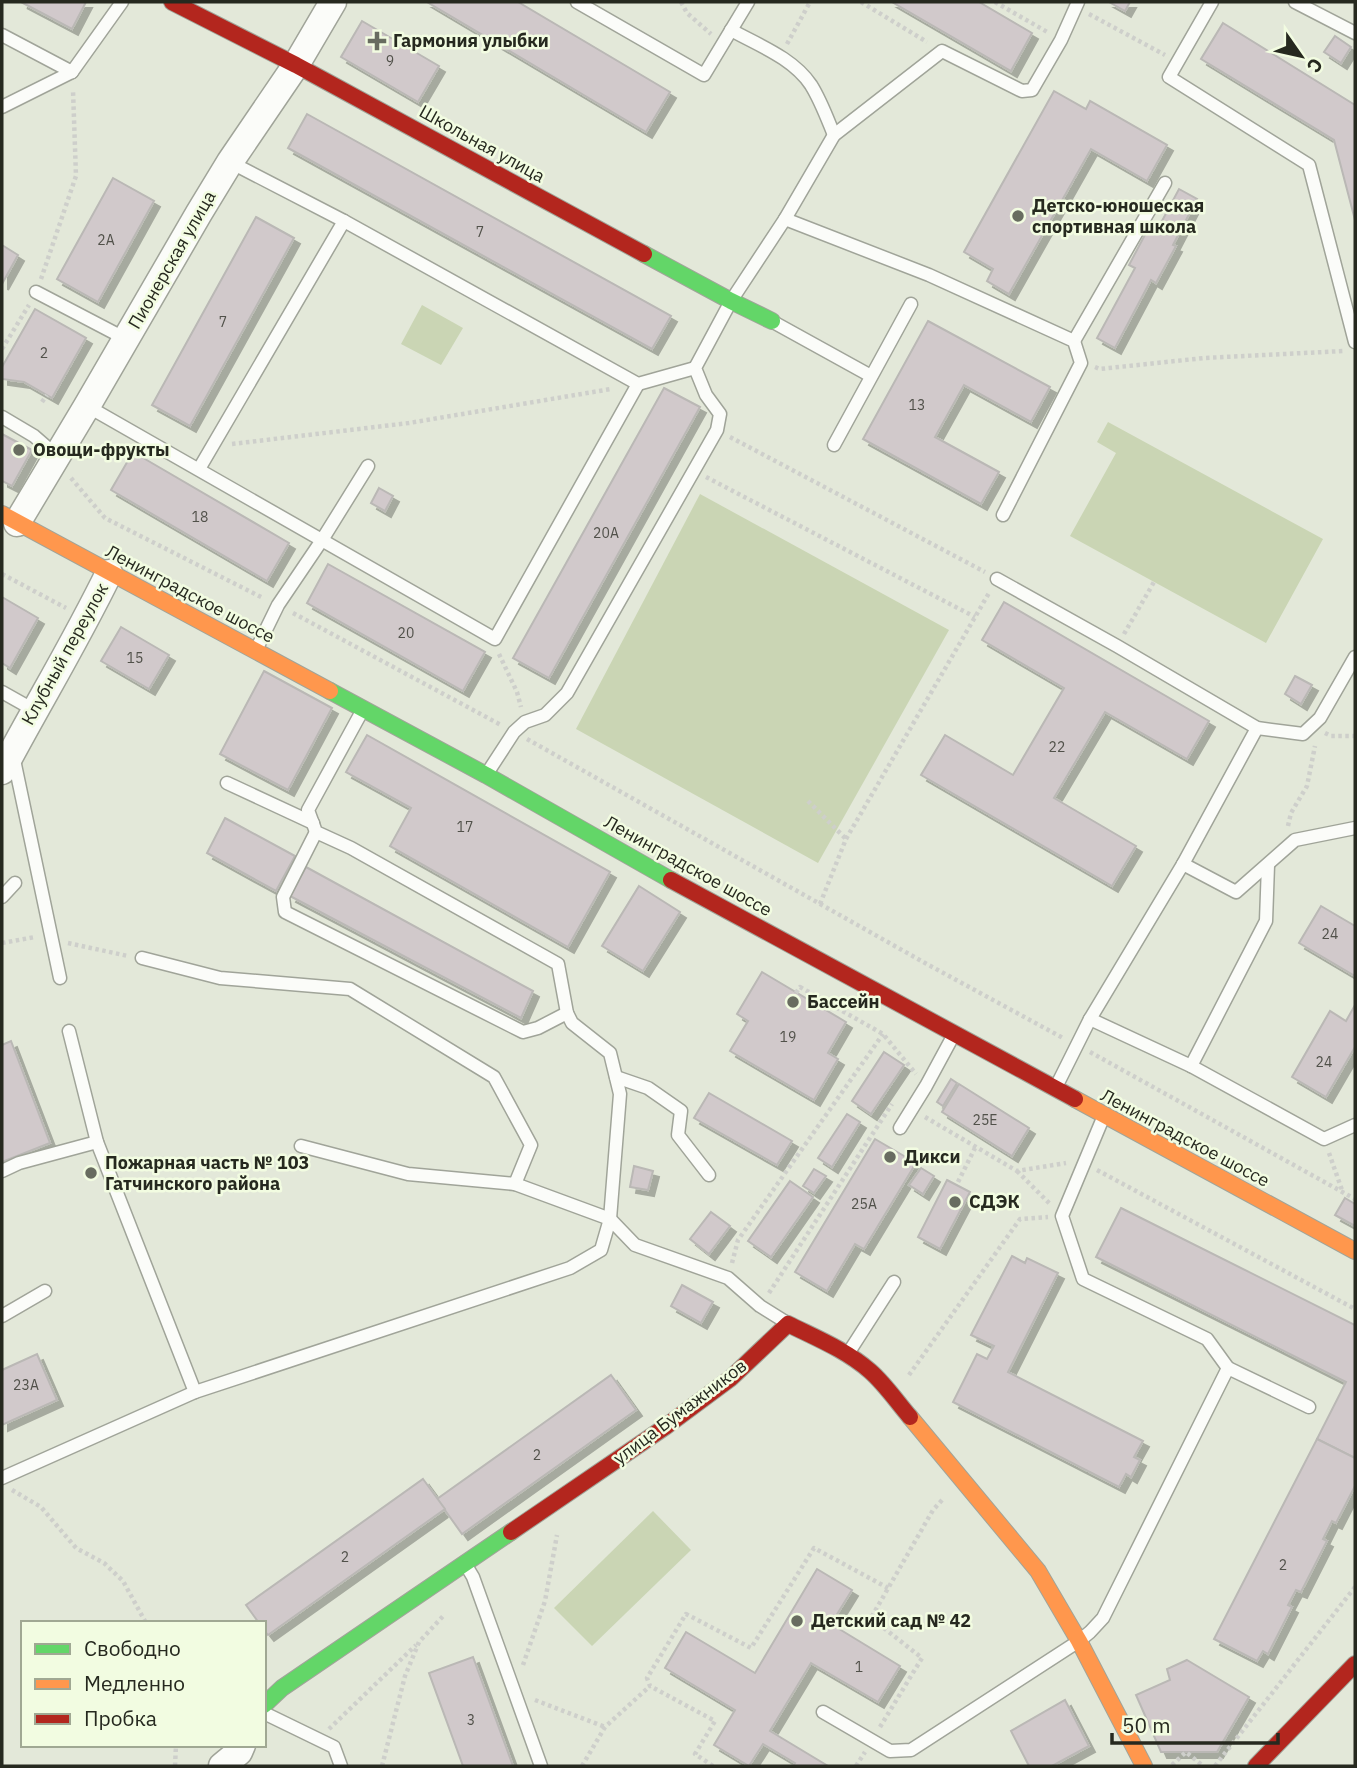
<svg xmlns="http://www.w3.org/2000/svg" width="1357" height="1768" viewBox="0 0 1357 1768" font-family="'IBM Plex Sans',sans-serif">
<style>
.green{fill:#cad5b4}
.building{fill:#d1c9cb;stroke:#bab8b5;stroke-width:2;filter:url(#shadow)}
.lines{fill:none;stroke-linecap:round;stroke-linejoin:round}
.lane-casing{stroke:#a0a499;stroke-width:15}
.street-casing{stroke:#a0a499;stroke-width:29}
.fast-casing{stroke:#a0a499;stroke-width:18}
.slow-casing{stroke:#a0a499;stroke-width:18}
.jam-casing{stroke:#a0a499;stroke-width:18}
.path{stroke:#cecfcb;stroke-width:4.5;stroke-dasharray:3.5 3.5;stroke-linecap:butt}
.lane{stroke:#fbfcf9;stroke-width:12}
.street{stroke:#fbfcf9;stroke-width:26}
.fast{stroke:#63d668;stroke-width:16}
.slow{stroke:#ff974d;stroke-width:16}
.jam{stroke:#b3261e;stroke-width:16}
.poi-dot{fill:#686c60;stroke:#f2fce1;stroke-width:2.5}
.labels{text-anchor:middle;stroke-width:5;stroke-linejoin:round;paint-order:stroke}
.number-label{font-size:14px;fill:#51514a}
.poi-label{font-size:18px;font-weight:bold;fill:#26291f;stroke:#f2fce1;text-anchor:start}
.street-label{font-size:18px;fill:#26291f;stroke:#f2fce1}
</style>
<defs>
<filter id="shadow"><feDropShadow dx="6" dy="6" stdDeviation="0" flood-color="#0004"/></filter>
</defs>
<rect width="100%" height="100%" fill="#e3e8d9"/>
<g class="green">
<path d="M422,305L463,328L441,365L401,344Z"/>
<path d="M1108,422L1323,539L1266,643L1070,536L1116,453L1097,442Z"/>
<path d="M700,494L949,630L818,863L576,729Z"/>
<path d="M653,1511L691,1550L592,1646L554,1608Z"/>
</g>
<g class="building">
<path d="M21,2H86L72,29Z"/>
<path d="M427,2H518L670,92L646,132Z"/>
<path d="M892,2H979L1032,33L1011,71Z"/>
<path d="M1109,2H1130L1125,11Z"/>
<path d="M362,21L439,66L418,102L341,57Z"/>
<path d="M1223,23L1355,105V220L1334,140L1201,59Z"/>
<path d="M1335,36L1351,47L1341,63L1324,52Z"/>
<path d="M1054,91L1086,109L1090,101L1167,145L1147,181L1091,149L1009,294L987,281L993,269L964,252Z"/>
<path d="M307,114L671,316L652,349L288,148Z"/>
<path d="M113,178L154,201L98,302L57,279Z"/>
<path d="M1179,189L1197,199L1173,245L1176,246L1156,283L1151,280L1115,348L1097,338L1135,268L1129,265L1147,231L1155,234Z"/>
<path d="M256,217L294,238L190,426L152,405Z"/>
<path d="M2,245L18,255L2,284Z"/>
<path d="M35,309L86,338L52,398L24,382L2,379V367Z"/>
<path d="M928,321L1050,387L1031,422L964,385L935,437L999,472L981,504L863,439Z"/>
<path d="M664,388L700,407L549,678L513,658Z"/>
<path d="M2,434L32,450L12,486L2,481Z"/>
<path d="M133,452L289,543L267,581L111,490Z"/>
<path d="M379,488L393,496L385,511L371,503Z"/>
<path d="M328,564L485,652L463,691L307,603Z"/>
<path d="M2,597L38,618L10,668L2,663Z"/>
<path d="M1004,602L1209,721L1187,759L1105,712L1054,798L1136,846L1112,886L921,775L945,735L1013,775L1064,688L982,640Z"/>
<path d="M121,627L169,655L149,689L101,661Z"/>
<path d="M264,671L332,708L288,790L220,754Z"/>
<path d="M1295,676L1312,685L1301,704L1285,694Z"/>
<path d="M367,735L610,872L568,947L390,846L411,808L346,772Z"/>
<path d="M225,818L295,856L276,891L207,853Z"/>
<path d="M306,867L533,991L521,1018L290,896Z"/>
<path d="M639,886L680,912L643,971L602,946Z"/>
<path d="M1321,906L1355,926V976L1299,943Z"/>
<path d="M762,972L846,1022L828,1053L838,1059L814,1100L730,1051L748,1021L737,1014Z"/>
<path d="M1355,1005V1047L1326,1097L1292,1077L1330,1011L1346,1021Z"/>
<path d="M11,1041L50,1143L2,1162V1045Z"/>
<path d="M884,1052L904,1065L871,1114L852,1101Z"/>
<path d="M951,1079L957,1083L943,1106L937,1102Z"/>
<path d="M959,1084L1029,1128L1012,1156L942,1112Z"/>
<path d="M709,1093L792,1141L777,1165L694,1118Z"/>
<path d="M847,1114L860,1122L832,1167L818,1158Z"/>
<path d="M875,1139L916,1163L864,1249L855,1244L827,1291L795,1272Z"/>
<path d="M634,1166L653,1171L648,1190L630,1187Z"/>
<path d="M921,1168L934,1176L923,1194L909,1185Z"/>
<path d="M814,1169L826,1176L814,1193L803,1186Z"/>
<path d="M947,1180L970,1192L940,1249L918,1237Z"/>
<path d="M790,1181L813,1197L771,1257L748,1241Z"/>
<path d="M1345,1198L1355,1204V1226L1335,1215Z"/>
<path d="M1121,1208L1355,1325V1458L1317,1439L1346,1382L1096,1257Z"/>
<path d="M711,1212L730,1226L709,1254L690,1239Z"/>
<path d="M1012,1256L1025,1263L1027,1258L1058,1273L1008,1372L1143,1441L1134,1457L1140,1460L1131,1477L1126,1474L1119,1487L953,1402L977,1354L987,1359L994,1346L971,1335Z"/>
<path d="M682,1285L713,1302L701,1323L671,1306Z"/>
<path d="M37,1354L57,1400L2,1425V1370Z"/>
<path d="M611,1375L636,1410L462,1534L437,1499Z"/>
<path d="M1317,1439L1355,1458V1486L1336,1523L1332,1521L1323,1539L1327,1541L1301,1592L1296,1590L1288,1605L1292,1607L1268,1654L1263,1651L1257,1661L1214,1639Z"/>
<path d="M423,1479L445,1509L268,1635L264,1630V1623H259L246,1605Z"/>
<path d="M817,1569L852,1590L831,1624L900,1666L878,1702L811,1663L770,1731L828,1766H793L795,1763L763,1744L749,1766L714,1745L735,1710L665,1668L686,1632L755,1673Z"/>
<path d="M473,1657L513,1766H463L429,1673Z"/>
<path d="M1187,1660L1249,1697L1217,1752H1161L1136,1695L1170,1680L1167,1669Z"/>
<path d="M1065,1700L1089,1746L1052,1766H1029L1011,1731Z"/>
</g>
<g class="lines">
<g class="lane-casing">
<g id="lane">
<path d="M577,2L704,75L748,2"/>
<path d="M1212,2L1169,77L1309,165L1355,342"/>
<path d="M1295,2L1355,33"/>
<path d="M731,30C758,45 793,58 811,85C821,101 827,118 834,135"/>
<path d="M2,35L72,72L122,2"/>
<path d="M2,107L72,72"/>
<path d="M230,162L344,221L638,384L695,368"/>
<path d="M785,219L834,135L942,51L1022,91L1032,90L1061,40L1078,2"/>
<path d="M36,292L126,339"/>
<path d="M775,323L871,376"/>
<path d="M1074,341L1165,183"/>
<path d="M87,406L495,639L638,384"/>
<path d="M2,417L34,436L57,456"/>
<path d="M834,445L911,304"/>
<path d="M199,469L344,221"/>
<path d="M997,579L1117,646L1257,728L1303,734L1320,718L1355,657"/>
<path d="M257,648L278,605L322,540L368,466"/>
<path d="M2,692L34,710"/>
<path d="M13,755L60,978"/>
<path d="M488,772L514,732L525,722L545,715L567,693L717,430L720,414L706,395L695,368L731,301L785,219L929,275L1074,341L1081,363L1003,515"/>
<path d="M227,783L313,823"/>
<path d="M316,832L283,897L285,912L523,1032L538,1028L567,1013"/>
<path d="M1183,864L1236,892L1295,840L1355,828"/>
<path d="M2,897L15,883"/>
<path d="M142,958L220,978L350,989L494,1077L531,1145L515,1184L610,1219L635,1245L728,1278L760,1306L784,1321"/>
<path d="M1090,1019L1191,1066L1324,1139L1355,1125"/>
<path d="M69,1031L97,1142L195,1392"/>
<path d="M1191,1066L1266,921L1268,865"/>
<path d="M616,1077L648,1088L681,1111L678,1135L709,1175"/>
<path d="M1057,1085L1090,1019L1183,864L1257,728"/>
<path d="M1103,1118L1062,1216L1083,1279L1207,1339L1228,1368"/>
<path d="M900,1128L926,1086L952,1038"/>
<path d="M301,1146L408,1174L515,1184"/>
<path d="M2,1171L19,1163L97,1142"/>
<path d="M2,1316L45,1291"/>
<path d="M849,1352L894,1282"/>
<path d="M2,1478L195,1392L570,1268L601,1250L610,1219L620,1094L610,1053L572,1023L567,1013L558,964L351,848L316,832L308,810L361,713"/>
<path d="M467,1567L473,1577L541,1766"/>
<path d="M823,1712L890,1751L911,1750L1079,1641L1090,1632L1103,1618L1228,1368L1309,1407"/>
<path d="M264,1713L334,1747L341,1766"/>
</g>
</g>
<g class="street-casing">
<g id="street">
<path d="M17,523L87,406L199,213L230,162L296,65L333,2"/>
<path d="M2,771C37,705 76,641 109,573"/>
<path d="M222,1766L239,1752L242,1745"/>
</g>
</g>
<g class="fast-casing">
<g id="fast">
<path d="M644,254L731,301L772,321"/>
<path d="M330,691L486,775L671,880"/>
<path d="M264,1705L282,1688L511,1532"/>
</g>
</g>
<g class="slow-casing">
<g id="slow">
<path d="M2,514L330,691"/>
<path d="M1075,1099L1355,1251"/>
<path d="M910,1417L1038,1571L1079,1641L1144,1766"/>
</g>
</g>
<g class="jam-casing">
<g id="jam">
<path d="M172,2L296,65L644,254"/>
<path d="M671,880L1075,1099"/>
<path d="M511,1532L665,1427L731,1378L788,1324C816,1338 846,1350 870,1371C885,1384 897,1402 910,1417"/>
<path d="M1256,1766L1355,1664"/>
</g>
</g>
<g class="path">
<path d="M681,2L687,13L711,34"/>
<path d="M861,2L927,42"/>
<path d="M995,2L1049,33"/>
<path d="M1089,14L1165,55"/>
<path d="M787,44L810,2"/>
<path d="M41,279L76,176L73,90"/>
<path d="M2,349L29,305"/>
<path d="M1095,367L1100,369L1204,358L1344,351"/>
<path d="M42,402L47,395"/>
<path d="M730,437L985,572"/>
<path d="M232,444L409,423L611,389"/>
<path d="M706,477L975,617"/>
<path d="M71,478L105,518L263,598"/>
<path d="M2,574L66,608"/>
<path d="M293,613L501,725"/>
<path d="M1124,634L1154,582"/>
<path d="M499,654L517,692L521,707"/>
<path d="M1325,733L1331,736H1355"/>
<path d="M527,739L925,963L1063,1038"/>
<path d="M808,801L846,839"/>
<path d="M1288,826L1291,813L1307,786L1315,746"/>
<path d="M820,904L846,839L989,593"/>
<path d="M2,943L35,937"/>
<path d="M68,943L128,956"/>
<path d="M796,993L800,987L883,1034L916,1074"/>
<path d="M1090,1052L1355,1199"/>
<path d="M925,1117L1017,1171L1066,1163"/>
<path d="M1329,1153L1343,1193"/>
<path d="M1097,1170L1355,1309"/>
<path d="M1017,1171L1051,1205"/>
<path d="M958,1182L975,1148"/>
<path d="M732,1263L738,1240L883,1034"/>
<path d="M769,1293L892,1104"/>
<path d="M909,1375L1020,1219L1048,1217"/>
<path d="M12,1490L41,1507L76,1548L104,1563L123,1581L146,1623"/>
<path d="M523,1665L545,1601L557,1535"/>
<path d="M535,1700L605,1727"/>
<path d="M880,1727L922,1658L871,1618L933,1510L943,1499"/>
<path d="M329,1729L416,1645"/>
<path d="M1172,1765L1186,1752L1203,1766"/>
<path d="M175,1766L176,1745"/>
<path d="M382,1766L405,1676L419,1642L445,1614"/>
<path d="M582,1766L605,1727L650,1686"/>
<path d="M713,1766L695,1754L715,1721L650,1686L647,1678L686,1614L751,1648L814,1548L888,1588"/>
<path d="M856,1766L865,1752"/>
<path d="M1215,1766L1355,1587"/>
</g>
<use href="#lane" class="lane"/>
<use href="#street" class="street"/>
<use href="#fast" class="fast"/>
<use href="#slow" class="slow"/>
<use href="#jam" class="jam"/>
</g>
<g class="poi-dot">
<path d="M373.5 30.5h7v7h7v7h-7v7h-7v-7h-7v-7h7z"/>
<circle cx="1018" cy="216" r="7"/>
<circle cx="19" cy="450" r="7"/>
<circle cx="793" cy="1002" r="7"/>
<circle cx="890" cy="1157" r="7"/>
<circle cx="91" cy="1173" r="7"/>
<circle cx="955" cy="1202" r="7"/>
<circle cx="797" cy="1621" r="7"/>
</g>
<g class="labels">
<g class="number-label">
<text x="390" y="66">9</text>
<text x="480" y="237">7</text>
<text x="106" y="245">2А</text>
<text x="223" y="327">7</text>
<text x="44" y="358">2</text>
<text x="917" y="410">13</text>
<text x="200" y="522">18</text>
<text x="606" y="538">20А</text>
<text x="406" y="638">20</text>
<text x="135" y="663">15</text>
<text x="1057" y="752">22</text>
<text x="465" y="832">17</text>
<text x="1330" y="939">24</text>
<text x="788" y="1042">19</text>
<text x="1324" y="1067">24</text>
<text x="985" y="1125">25Е</text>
<text x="864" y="1209">25А</text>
<text x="26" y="1390">23А</text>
<text x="537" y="1460">2</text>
<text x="345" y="1562">2</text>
<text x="1283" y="1570">2</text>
<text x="859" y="1672">1</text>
<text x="471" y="1725">3</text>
</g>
<g class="poi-label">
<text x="393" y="47">Гармония улыбки</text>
<text x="1032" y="212">Детско-юношеская<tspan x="1032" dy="21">спортивная школа</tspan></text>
<text x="33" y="456">Овощи-фрукты</text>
<text x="807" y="1008">Бассейн</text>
<text x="904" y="1163">Дикси</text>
<text x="105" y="1169">Пожарная часть № 103<tspan x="105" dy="21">Гатчинского района</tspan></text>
<text x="969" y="1208">СДЭК</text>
<text x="811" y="1627">Детский сад № 42</text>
</g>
<g class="street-label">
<text transform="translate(482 144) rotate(29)" y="6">Школьная улица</text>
<text transform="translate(172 260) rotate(-60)" y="6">Пионерская улица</text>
<text transform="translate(190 594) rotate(28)" y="6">Ленинградское шоссе</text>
<text transform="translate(65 654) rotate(-61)" y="6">Клубный переулок</text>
<text transform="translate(688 866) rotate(29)" y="6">Ленинградское шоссе</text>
<text transform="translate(1185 1138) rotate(28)" y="6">Ленинградское шоссе</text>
<text transform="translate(680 1412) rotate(-37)" y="6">улица Бумажников</text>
</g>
</g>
<rect width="1357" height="1768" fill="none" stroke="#26291f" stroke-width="7"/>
<rect x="21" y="1621" width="245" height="126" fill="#f2fce1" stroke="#a0a893" stroke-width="2"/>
<rect x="35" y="1644" width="35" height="10" fill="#63d668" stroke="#a0a893" stroke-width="2"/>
<text x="84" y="1656" font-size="21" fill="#26291f">Свободно</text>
<rect x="35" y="1679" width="35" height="10" fill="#ff974d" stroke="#a0a893" stroke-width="2"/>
<text x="84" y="1691" font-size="21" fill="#26291f">Медленно</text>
<rect x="35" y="1714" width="35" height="10" fill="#b3261e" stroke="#a0a893" stroke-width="2"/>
<text x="84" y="1726" font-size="21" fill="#26291f">Пробка</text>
<g transform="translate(1301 56) rotate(124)" stroke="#f2fce1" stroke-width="5" paint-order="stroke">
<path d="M0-5L12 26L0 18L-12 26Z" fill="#26291f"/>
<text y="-10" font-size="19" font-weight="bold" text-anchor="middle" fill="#26291f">С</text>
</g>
<path d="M1112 1733v10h166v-10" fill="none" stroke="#26291f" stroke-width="3.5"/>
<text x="1122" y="1733" font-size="21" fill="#26291f" stroke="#f2fce1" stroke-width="5" paint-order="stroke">50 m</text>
</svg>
